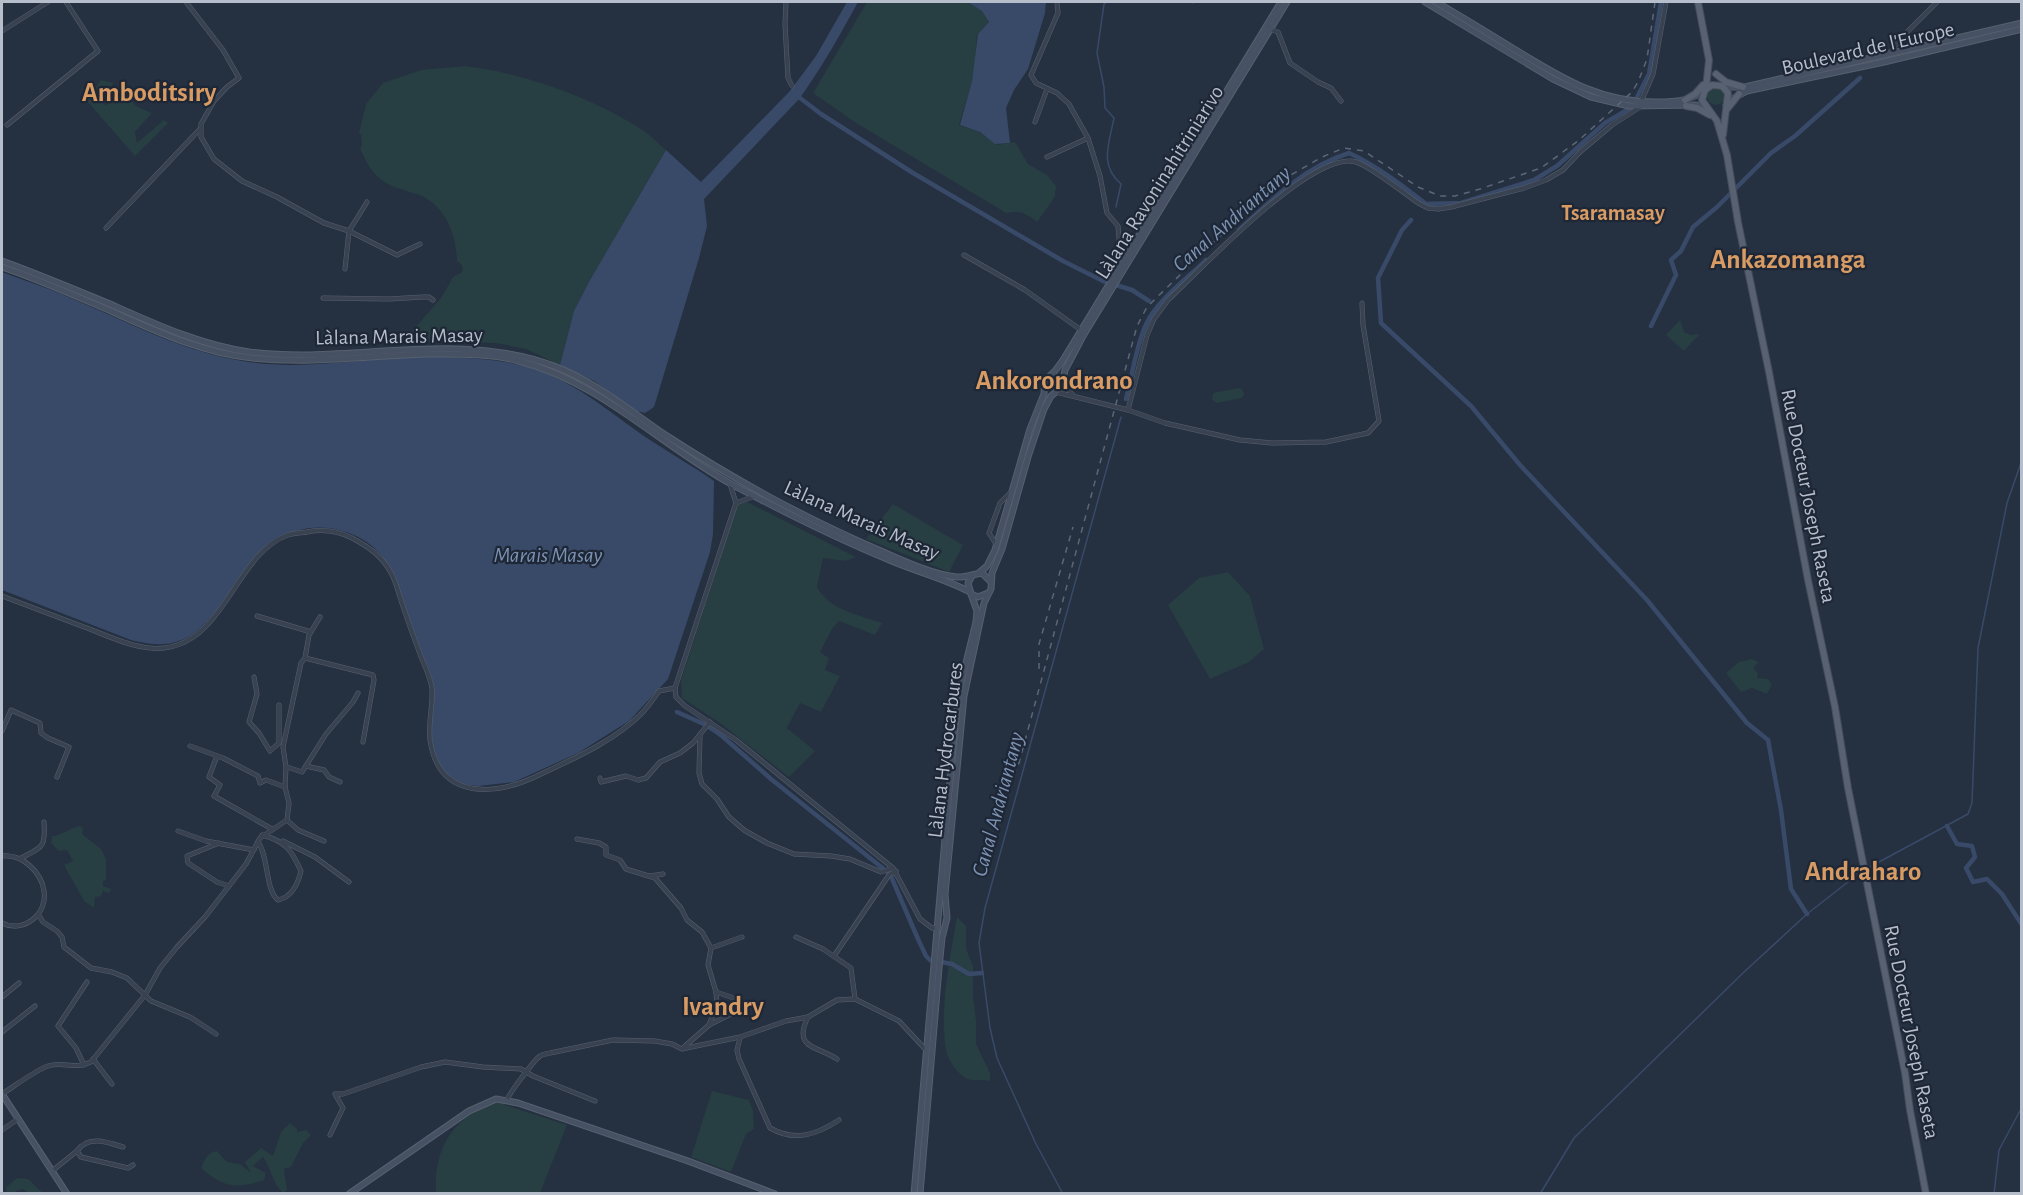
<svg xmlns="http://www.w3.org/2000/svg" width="2023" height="1195" viewBox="0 0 2023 1195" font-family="'Alegreya Sans',sans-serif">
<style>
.green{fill:#273e42}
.water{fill:#394a69}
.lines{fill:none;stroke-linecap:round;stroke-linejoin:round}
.stream{stroke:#394a69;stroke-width:1.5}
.canal{stroke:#394a69;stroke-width:4.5}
.minor-casing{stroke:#57606e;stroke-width:5}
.secondary-casing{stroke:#57606e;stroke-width:7}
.primary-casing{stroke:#434b5a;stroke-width:8}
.minor{stroke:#394251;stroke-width:4}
.secondary{stroke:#475164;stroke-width:5}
.primary{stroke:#576171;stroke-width:6}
.rail{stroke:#5b6678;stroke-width:1.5;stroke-dasharray:6 6;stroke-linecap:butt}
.labels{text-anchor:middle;stroke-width:4.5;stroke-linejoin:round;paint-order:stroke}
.street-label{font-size:21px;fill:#b6bdcb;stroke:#1e2736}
.neighbourhood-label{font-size:22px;font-weight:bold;fill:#d89b64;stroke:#1e2736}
.water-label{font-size:22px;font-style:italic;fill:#7d92b3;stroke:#1e2736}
.district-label{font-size:27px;font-weight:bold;fill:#d89b64;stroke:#1e2736}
</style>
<rect width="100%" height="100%" fill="#253041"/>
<g class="green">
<path d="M867,2H968L981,9L989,22L977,35L974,75L959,125L979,132L997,145L1015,142L1028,164L1047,175L1056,186L1055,197L1037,222C1026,213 1020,210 1006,213L856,123L813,93Z"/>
<path d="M465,66C520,72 591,97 638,127C648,133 657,142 666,150L590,280L574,311L560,365L526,349L496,343L407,342L412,331L441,298L453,277L462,272C464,266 461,264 457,261C456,235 446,206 419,195C406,190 391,188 380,179C370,171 365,160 360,148L362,146L361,135L359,133L366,104L383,83L421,70Z"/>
<path d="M101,80L114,83L103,93L102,100L106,106L113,93L122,90L136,106L152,113L135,132L137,143L164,120L168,123L135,156L87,101Z"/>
<circle cx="1716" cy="96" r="9"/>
<path d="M1680,320L1684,332L1691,335L1700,334L1684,351L1666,335Z"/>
<path d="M1239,388L1242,389L1244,394L1242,398L1217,403L1212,400L1213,393Z"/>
<path d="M747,502L856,557L846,561L823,558L817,587C830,610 859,615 882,623L875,635L839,621L832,629L820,652L829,658L825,670L840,676L821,712L800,703L787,728L815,751L789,777L720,723L682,698L681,680L738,504Z"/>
<path d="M893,504L963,545L949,572L866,539Z"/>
<path d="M1228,572L1250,596L1264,649L1249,662L1210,679L1168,605L1199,578Z"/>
<path d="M1752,659L1759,662L1753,668L1758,673L1757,678L1768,679L1772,685L1767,694L1752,688L1741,692L1726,673L1739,662Z"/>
<path d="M80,826L83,828L82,834L101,849L106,859V880L103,881V886L111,889L109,893L103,891L101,896L95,897L94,908L84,901L64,865L73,861L67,850L59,851L51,843L52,836C61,836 70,828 80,826Z"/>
<path d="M957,917L966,926V949L973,966V997L976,1020V1044L990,1073V1081C984,1080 973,1081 967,1079C957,1073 948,1061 946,1050C939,1010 950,956 957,917Z"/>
<path d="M712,1091L749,1100L753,1111L754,1129L746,1134L731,1172L691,1157Z"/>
<path d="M496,1102L567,1125L540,1193H436C433,1148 453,1117 496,1102Z"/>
<path d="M290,1123L297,1129V1132L306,1130L311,1135L303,1143L291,1167L284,1169L287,1190L283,1193C273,1184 271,1169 263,1157L253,1166L266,1173L264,1180C237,1189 223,1188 201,1168C205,1159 207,1152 217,1151L227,1162L240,1164L251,1173L245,1162L261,1148L273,1156L281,1132Z"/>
<path d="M17,1178L28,1179L43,1193H28L23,1189L16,1191V1193H7L6,1187Z"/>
</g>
<g class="water">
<path d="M847,2H858C840,35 822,67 800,98L704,199L707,226L699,258L654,407L645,413L636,411L594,381L560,365L574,311L590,280L666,150L701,182L790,91L816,56Z"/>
<path d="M968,2H1046L1045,13L1028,69L1014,90L1006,108L1010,143L995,144L980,132L960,125L972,81L978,34L989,22L982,11Z"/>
<path d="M2,272C29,282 56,291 82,303C138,327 187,353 248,362C304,370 360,359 416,357C449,357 483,357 516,364C573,377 606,411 653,442C673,455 694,467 714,481L713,534L710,552L668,679L629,721L578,753L514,782L478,786L461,784L446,773L435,757L431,739L433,696L427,668L394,577C386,555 368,539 346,532C309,520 278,533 252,561C233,582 221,610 199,629C177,648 156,646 131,640L2,590Z"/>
</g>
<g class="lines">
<g class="stream">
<path d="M1107,2L1104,4L1097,53L1104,87L1105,108L1114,118C1109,144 1099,165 1121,184L1116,207"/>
<path d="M1192,2L1193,3"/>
<path d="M1866,869L1968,814L1972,803L1978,648L2007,503L2022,460"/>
<path d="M1063,1194L1036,1144L997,1058L990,1028L979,943L985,908L1121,417"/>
<path d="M1540,1194L1574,1138L1743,973L1807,914L1862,871"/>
<path d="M1994,1194L1999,1150L2022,1107"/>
</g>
<g class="canal">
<path d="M800,98L821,114L913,173L1063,261L1103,281L1132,290L1149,301"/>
<path d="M1411,220L1402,230L1378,278L1381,323L1471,406L1520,465L1647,600L1747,723L1768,740L1781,810L1791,889L1807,914"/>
<path d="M1239,230C1272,199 1305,167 1349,153C1377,166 1402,185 1426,204L1461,203L1534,180L1557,166L1605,123L1632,107L1649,74L1661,2"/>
<path d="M1651,326L1676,275L1671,260L1681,251L1693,227L1717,207L1771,153L1795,136L1860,78"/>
<path d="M1126,399C1132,376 1138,336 1150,317C1164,295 1188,278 1206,260"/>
<path d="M677,712L706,725L722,736L771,779L890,874L918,939L926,956L930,960L952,964L969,974L982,973"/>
<path d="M1947,826L1957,844L1972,846L1975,857L1966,868L1973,882L1987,879L2002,894L2022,925"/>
</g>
<g class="minor-casing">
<g id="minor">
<path d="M186,2L223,50L239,78L227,87L214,101L201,124V137L214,159L242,181L277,197L324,223L349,231L397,255L420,244"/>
<path d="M786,2L785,24L788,78L792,86"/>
<path d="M1057,2L1058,13L1031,75L1036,83L1057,93L1069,104L1088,138L1100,176L1107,213L1118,226L1120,251L1124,259"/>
<path d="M1270,27L1272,30L1278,32L1290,63L1318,82L1331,88L1341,101"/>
<path d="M2,31L48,2"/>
<path d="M1889,54L1902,37L1937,2"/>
<path d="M1641,102L1653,74L1666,2"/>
<path d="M1035,122L1047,89"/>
<path d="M7,125L98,51L66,2"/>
<path d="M1047,157L1088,138"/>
<path d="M106,228L199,130"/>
<path d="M964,255L1025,290L1081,330"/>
<path d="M345,269L349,231L367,202"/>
<path d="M323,298L389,299L423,297H429L433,300"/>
<path d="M1063,383L1073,395"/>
<path d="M1056,392L1128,410L1165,423L1240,440L1272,443L1326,442L1368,433L1379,421L1363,325L1362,303"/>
<path d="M1128,410L1147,335L1154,319L1168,300C1200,270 1313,149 1356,162C1370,166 1404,193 1418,203L1428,208L1438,209L1451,207L1524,188L1546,180L1563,170L1580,152L1612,125L1640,107"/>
<path d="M730,484L736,503L675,688L676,697L685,706L736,740L893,868L920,919L932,928H937"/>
<path d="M736,503L755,496"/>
<path d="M996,544L989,533L1000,503L1012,491"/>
<path d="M2,596C29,606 57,617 84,627C109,636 137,651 164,648C226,641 235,554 288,535C294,533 301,533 307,532C322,529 338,531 352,538C367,546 381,555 390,571C395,579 397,588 400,597C406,616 413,635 420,654C424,665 431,678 432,689C433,706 428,723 430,740C439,801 496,796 539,775C573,759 616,740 642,713C649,706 654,698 659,691L675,688"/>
<path d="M257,616L311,632"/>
<path d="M305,658L373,675L374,680L363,742"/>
<path d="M254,677L257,694L249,722L259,733L270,751L279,743V705"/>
<path d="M2,731L11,710L40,723L41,733L48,738L69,747L57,777"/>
<path d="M700,734L699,773L702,784L717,799L729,817L744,830L767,843L794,854L831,856L850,859L881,872L893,868"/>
<path d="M190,746L223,758L258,776L260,783L266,780L285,787"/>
<path d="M217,756L209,777L220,785L214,796L272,829"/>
<path d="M306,766L324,770L329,777L340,782"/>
<path d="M287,767L302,772L326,734L353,702L358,693"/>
<path d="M600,778L601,782L626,776L638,780L646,778L660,762L680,753L693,743L710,722"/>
<path d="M287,820L298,830L324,841"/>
<path d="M178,831L206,841L254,850"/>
<path d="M577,839L599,843L606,847V855L620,860L626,869L655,878L681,908L687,920L702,932L711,948L708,965L716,992L717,1005L709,1025"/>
<path d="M283,841L315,857L349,882"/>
<path d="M258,842C269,857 265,890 278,900C292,897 298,884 301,871C291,849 285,841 262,835"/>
<path d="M219,843L187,856L188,863L217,882L229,886"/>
<path d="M2,856C22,854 41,871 44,891C48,914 23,934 2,923"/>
<path d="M21,858C42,847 46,848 44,822"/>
<path d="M650,876L663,874"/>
<path d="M38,914L43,922L57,931L62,937L64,947L91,968L112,972L127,978L151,1001L190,1017L216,1034"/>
<path d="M796,937L823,949L851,968L855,999"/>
<path d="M711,948L742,937"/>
<path d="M834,956L889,875L896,871"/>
<path d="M2,997L19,983"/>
<path d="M808,1017C792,1049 818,1046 837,1059"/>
<path d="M2,1032L35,1006"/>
<path d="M740,1038L737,1050L739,1059L770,1128C795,1142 816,1135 839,1120"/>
<path d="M684,1047L709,1025L737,1011L739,1007L738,1002L731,997L716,992"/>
<path d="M93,1059L112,1084"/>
<path d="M84,1065L76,1048L58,1026L87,982"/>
<path d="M2,1094C15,1086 34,1071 48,1066C63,1061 75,1070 91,1062L145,995L160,968L177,947L205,917L246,864L260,838L287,820L289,803L285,787L286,767L283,747L301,663L305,658L309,635L320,617"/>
<path d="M507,1100C508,1095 535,1059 540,1056C543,1054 547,1054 550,1053L613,1040L655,1041L672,1044L682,1049L696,1046L740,1037L786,1021L808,1017L837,1000L855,999L899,1021L926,1050"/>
<path d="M2,1130L18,1119"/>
<path d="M330,1135L343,1108L335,1094H343L421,1067L445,1062L483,1067L521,1069L533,1076L595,1101"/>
<path d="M77,1151C88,1135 107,1142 123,1147"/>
<path d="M52,1171L77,1151L81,1157L128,1168L133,1165"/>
</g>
</g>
<g class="secondary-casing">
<g id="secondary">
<path d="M1425,2L1553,79L1591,97L1629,106L1696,105L1708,109"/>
<path d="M1436,2C1462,17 1488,33 1514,49C1562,78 1600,103 1658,102C1676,102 1690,101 1705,90"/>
<path d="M1723,87H1745L2022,23"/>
<path d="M1726,105L1730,100L1747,91L1884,62L2022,29"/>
<path d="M2,261C38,274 74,289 110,304C155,324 200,345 249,352C351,365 455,329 554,366C596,382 630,411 667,436C735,480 806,519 881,551C904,561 931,574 956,577C965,578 973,574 982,573L990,581"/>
<path d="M2,267C40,280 76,296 113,312C158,332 203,353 252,358C310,364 368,356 425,354C456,354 489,353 519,361C600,382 659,444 731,484C782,511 834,537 887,559C914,571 944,578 970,592"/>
<path d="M979,573L987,566L995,550L1030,429L1044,394L1045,380L1055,371L1063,360L1281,2"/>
<path d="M972,576L968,583L971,594L978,597L988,593"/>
<path d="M2,1094L67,1194"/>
<path d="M349,1194L469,1111L496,1099L518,1103L688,1161L775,1194"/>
<path d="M914,1194L955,724L961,683L976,622L977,611L971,594"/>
<path d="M920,1194L939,968L942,938L947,918L945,894L964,696L984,603L991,589L992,573L1002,549L1028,457L1044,409L1051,396L1061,388L1065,370L1083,336L1287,2"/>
</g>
</g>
<g class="primary-casing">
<g id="primary">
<path d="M1698,2L1709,60L1706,88"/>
<path d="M1716,74L1726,82L1743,87"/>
<path d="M1685,100L1695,94L1703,85"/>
<path d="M1686,106L1697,108L1710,115"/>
<path d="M1728,108L1739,94"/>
<path d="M1723,135L1728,93L1722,86L1712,85L1705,90L1702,100L1717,121L1727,155L1738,222L1769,372L1808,580L1835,707L1848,788L1905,1073L1910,1110L1926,1194"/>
</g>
</g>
<use href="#minor" class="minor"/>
<use href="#secondary" class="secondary"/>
<use href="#primary" class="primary"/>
<g class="rail">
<path d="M1039,669V644L1073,527"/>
<path d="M1008,786L1019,763L1137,326L1147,307L1255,202L1284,179L1322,157L1344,148L1364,151L1418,187L1440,196H1455L1480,189L1541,168L1578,141L1632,92L1638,82L1647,59L1655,2"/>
</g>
</g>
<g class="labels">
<g class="street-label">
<text transform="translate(1868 48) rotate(-13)" y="7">Boulevard de l'Europe</text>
<text transform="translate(1159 182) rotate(-58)" y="7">Làlana Ravoninahitriniarivo</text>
<text transform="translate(399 336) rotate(-1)" y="7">Làlana Marais Masay</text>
<text transform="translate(1809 496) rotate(79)" y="7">Rue Docteur Joseph Raseta</text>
<text transform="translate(862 520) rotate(24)" y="7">Làlana Marais Masay</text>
<text transform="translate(945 750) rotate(-83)" y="7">Làlana Hydrocarbures</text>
<text transform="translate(1912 1032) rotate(79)" y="7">Rue Docteur Joseph Raseta</text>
</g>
<g class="neighbourhood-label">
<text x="1613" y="220">Tsaramasay</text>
</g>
<g class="water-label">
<text transform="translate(1231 218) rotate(-41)" y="8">Canal Andriantany</text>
<text x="548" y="562">Marais Masay</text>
<text transform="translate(997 804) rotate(-75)" y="8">Canal Andriantany</text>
</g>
<g class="district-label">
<text x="149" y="101">Amboditsiry</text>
<text x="1788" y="268">Ankazomanga</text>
<text x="1054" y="389">Ankorondrano</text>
<text x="1863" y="880">Andraharo</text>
<text x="723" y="1015">Ivandry</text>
</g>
</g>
<rect width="2023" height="1195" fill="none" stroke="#b6bdcb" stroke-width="6"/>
</svg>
